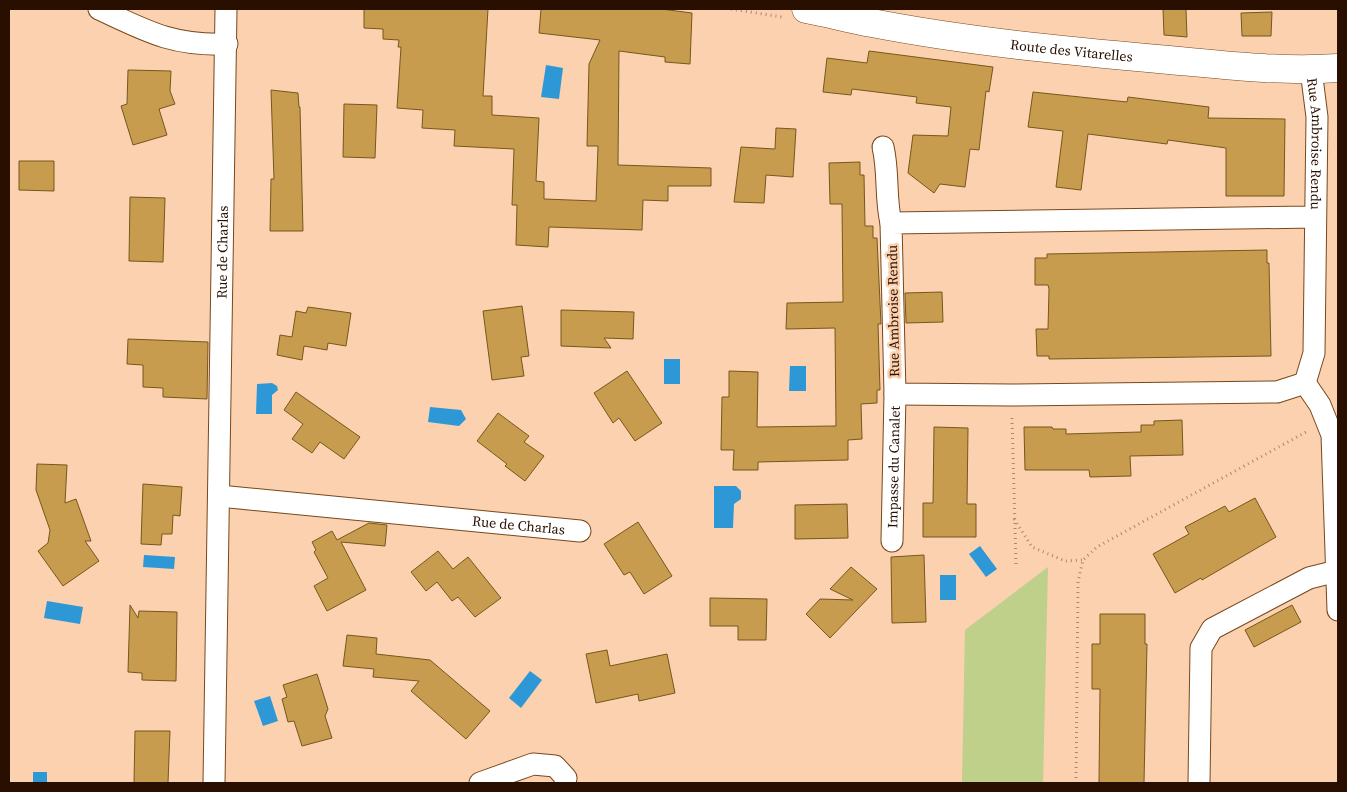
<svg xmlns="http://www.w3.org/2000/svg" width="1347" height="792" viewBox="0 0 1347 792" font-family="'Source Serif 4',serif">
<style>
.green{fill:#bed089}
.water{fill:#2e98d7}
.building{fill:#c89c4f;stroke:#77571a}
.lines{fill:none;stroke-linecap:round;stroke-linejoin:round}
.minor-casing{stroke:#77481b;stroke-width:23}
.secondary-casing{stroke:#77481b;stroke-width:29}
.path{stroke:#ac886e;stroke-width:3;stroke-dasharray:1 4;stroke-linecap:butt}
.minor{stroke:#fff;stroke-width:21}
.secondary{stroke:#fff;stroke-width:28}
.labels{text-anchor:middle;stroke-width:5;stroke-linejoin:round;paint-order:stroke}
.street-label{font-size:14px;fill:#280f00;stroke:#fbd1b0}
</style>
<rect width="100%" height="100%" fill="#fbd1b0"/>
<path class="green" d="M1048,567L1043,783H962L965,630Z"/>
<g class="water">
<path d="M546,65L563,68L559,99L541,97Z"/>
<rect x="664" y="359" width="16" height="25"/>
<path d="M790,366H806V391H789Z"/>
<path d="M272,383L277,386L278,390L272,395V414H256L257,384Z"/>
<path d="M430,407L461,410L466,419L459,426L428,422Z"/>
<path d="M714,486H736L741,491V499L734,504L733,528H714Z"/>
<path d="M980,546L997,569L986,577L969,554Z"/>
<path d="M144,555L175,557L174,569L143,567Z"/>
<rect x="940" y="575" width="16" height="25"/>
<path d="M47,601L83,607L80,624L44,618Z"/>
<path d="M530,671L542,680L521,708L509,698Z"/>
<path d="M270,696L278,721L263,726L254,701Z"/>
<rect x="33" y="772" width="14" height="11"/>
</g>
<g class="building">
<path d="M364,9H488L483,96H492V115L539,118L536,181L544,182V199L596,201L598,146H587L589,64L600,40L539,33L541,9H661L692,13L690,64L665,62V57L619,51L618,165L711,168V186H668V201L643,200L642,230L549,227L548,247L516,245L517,205H512L514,149L454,146L455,130L422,128L423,110L397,108L401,47H398L399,40L383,39V29L364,28Z"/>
<path d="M1163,9H1186L1187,37L1164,35Z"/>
<path d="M1272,12L1271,36H1242L1241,13Z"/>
<path d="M869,51L993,67L989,92L986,91L979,150L970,149L965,187L940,184L934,193L908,173L913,135L948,136L951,107L916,103L917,97L852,89L851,95L823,92L827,58L867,63Z"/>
<path d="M128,70L171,71L170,91L175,104L159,109L167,135L133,145L121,106L127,104Z"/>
<path d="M271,90L298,93L299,107H300L303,231H270L271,179H274Z"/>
<path d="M1033,92L1127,102L1128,97L1209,107L1208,118L1285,119L1284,196H1226V148L1168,140L1167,144L1088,134L1081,190L1056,187L1063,131L1028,127Z"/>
<path d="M344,104L377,105L375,158L343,157Z"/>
<path d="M776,128L796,129L793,177L766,175L764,203L734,202L741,147L775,149Z"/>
<path d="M19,161H54V191L19,190Z"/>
<path d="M860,162V175H864L865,226H873V238H877L881,324H878L880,390H877V403L861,404L862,439L848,440V460L758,462V470H733L734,450H721L722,397H729V371L758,372L757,427L836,426L835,328L786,329L787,303L843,302L842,204H830L829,163Z"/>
<path d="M130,197L165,198L163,262L129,261Z"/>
<path d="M1267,250V263H1269L1271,356L1049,359V356H1037L1036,329H1048L1049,289L1048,285H1035V258H1047V254Z"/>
<path d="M942,292L943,322L906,323L905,293Z"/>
<path d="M522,306L529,356L521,357L524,376L492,380L483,311Z"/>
<path d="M308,307L351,313L346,346L328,343L327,350L304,346L302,360L277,355L280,335L292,337L296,311L306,313Z"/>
<path d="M561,310L634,312L633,339L604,338L611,348L561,346Z"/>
<path d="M128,339L208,342L207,399L163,397V388L143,387V365L127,364Z"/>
<path d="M627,371L662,423L635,441L619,418L613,423L594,393Z"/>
<path d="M296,392L360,437L344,459L320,442L312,453L292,439L303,424L284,410Z"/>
<path d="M498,413L529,436L524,442L544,456L525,481L505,466L507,464L477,441Z"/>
<path d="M1182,420L1183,455L1130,456L1131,476L1090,477L1089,470H1025L1024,427H1052L1053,429H1066V434L1141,432V425H1154V421Z"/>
<path d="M934,427L968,428L967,504H976V537H923V503H933Z"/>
<path d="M37,464L67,465L65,503L76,499L91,541H85L99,561L63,586L38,551L48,543L50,530L36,490Z"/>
<path d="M143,484L182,487L180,516L173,515L172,534H162L161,545L141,544Z"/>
<path d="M1255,498L1276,537L1202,580L1201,578L1175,593L1153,554L1189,534L1185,527L1225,506L1229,512Z"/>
<path d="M847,504L848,538L795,539V505Z"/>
<path d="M638,522L672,576L644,594L630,572L624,575L604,544Z"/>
<path d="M369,523L387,525L385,546L341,542L366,590L327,611L314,586L328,578L314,552L316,550L312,542L332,531L337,540Z"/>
<path d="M438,551L453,569L468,557L501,598L475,617L458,597L452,601L437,582L426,591L411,572Z"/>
<path d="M924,555L926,622L892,623L891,557Z"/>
<path d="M851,567L877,589L830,638L806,614L820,599L853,600L830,589Z"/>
<path d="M710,598L767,599L766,640H738V626H710Z"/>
<path d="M130,605L138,618L139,611L177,612L176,681L142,680V673L128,672Z"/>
<path d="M1292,605L1301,622L1254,647L1245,630Z"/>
<path d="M1100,614H1145V644H1147L1144,783H1099L1100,689H1092V644H1100Z"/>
<path d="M347,635L377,638L376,654L430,660L490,711L466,739L411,691L419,681L373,677L374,669L343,666Z"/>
<path d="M607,650L610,666L667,654L675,693L639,701L638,694L596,703L586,654Z"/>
<path d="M317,674L328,709L325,716L332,738L302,746L294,721L288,722L282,699L287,697L283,685Z"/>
<path d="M135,731H170L168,783H134Z"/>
</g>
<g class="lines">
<g class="minor-casing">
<g id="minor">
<path d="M99,9C146,31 172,46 227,44"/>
<path id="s1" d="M1311,70L1317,117L1314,353L1305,383L1277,392L1011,395L895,394L891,223L1314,217"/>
<path d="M883,147C889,172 885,198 891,223"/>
<path d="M1305,383L1320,405L1332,435L1338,610"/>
<path id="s2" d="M219,496L580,531"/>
<path id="s3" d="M892,541L895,394"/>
<path id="s4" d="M214,783L226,9"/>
<path d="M480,783L533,764L555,766L566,778L565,783"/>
<path d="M1199,783L1201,648L1212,629L1309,578L1337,571"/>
</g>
</g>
<g class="secondary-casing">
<g id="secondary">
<path id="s5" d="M806,9C828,13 850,19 872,23C970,42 1070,51 1169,60C1225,65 1281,72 1338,68"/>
</g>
</g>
<g class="path">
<path d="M731,9L782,17"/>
<path d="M1012,418L1016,564"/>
<path d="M1014,519L1032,547L1065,561L1083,560"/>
<path d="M1076,783L1078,582L1083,560L1097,547L1306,432"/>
</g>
<use href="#minor" class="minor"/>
<use href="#secondary" class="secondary"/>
</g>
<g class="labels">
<g class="street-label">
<text dy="5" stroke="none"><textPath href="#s5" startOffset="269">Route des Vitarelles</textPath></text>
<text dy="5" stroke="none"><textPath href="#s1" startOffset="74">Rue Ambroise Rendu</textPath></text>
<text dy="5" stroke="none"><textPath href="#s4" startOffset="531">Rue de Charlas</textPath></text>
<text transform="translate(893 311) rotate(-91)" y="5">Rue Ambroise Rendu</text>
<text dy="5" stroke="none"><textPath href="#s3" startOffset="74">Impasse du Canalet</textPath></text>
<text dy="5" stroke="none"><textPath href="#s2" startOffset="301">Rue de Charlas</textPath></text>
</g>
</g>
<rect width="1347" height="792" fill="none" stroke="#280f00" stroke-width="20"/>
</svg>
